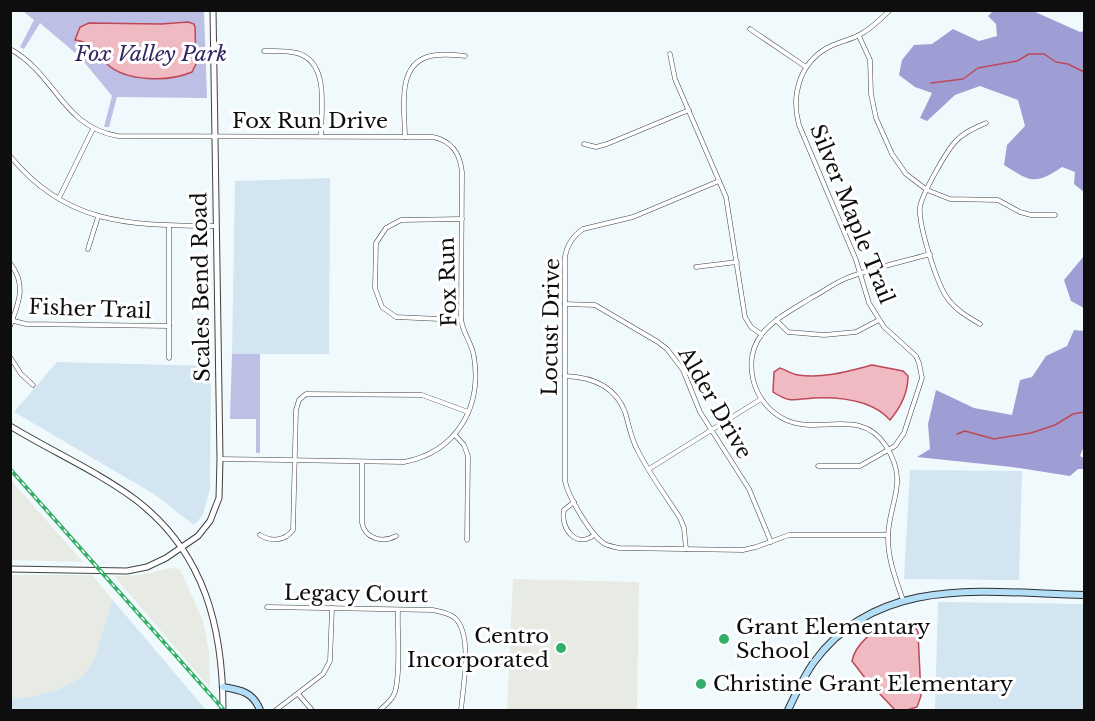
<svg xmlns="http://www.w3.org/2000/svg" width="1095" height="721" viewBox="0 0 1095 721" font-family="'Libre Baskerville',serif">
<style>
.industrial{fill:#e8ebe3}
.farmland{fill:#d2e5f1}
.green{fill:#bdbfe5}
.forest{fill:#9f9ed4}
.water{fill:#f0bac2;stroke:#bf4858;stroke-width:1.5}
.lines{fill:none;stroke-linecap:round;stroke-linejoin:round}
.stream{stroke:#bf4858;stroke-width:1.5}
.minor-casing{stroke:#414141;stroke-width:5}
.tertiary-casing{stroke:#414141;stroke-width:7}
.secondary-casing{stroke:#303030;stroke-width:8}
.minor{stroke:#fff;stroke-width:4}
.tertiary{stroke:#fff;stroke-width:5}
.secondary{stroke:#b2def7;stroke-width:6}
.rail-casing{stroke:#34af68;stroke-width:4}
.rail{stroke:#fff;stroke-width:1.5;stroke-dasharray:4.5;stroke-linecap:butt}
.poi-dot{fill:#34af68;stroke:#fff;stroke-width:2}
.labels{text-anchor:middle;stroke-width:6;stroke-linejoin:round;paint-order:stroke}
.park-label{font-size:21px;font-style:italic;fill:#34255f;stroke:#fff}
.street-label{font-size:21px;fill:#0e0e0e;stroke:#fff}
.poi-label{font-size:21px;fill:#0e0e0e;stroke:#fff;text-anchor:start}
</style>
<rect width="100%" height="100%" fill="#f0fafd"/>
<g class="industrial">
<path d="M11,480L83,562L11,560Z"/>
<path d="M171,568L180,569L203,621L209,652L210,688L114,576L141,575Z"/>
<path d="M10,575H92L112,599L95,658L83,676L60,689L30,697L11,699Z"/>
<path d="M513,579L639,582L637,710H507Z"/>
</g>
<g class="farmland">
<path d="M330,178L329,354H232L235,181Z"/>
<path d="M57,362L211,366L210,489L203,515L194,525L154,494L14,412Z"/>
<path d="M910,470L1022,471L1019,580L904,579Z"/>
<path d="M112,599L206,710H11V699L30,697L60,689L83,676L95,658Z"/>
<path d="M938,602L1084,604V710H935Z"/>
</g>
<g class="green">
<path d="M145,10L204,12L207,98L117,97L109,127H104L112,96L80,57L40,23L24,49L20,47L34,20L23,11Z"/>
<path d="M232,354H260V453H256V419H230Z"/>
</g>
<g class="forest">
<path d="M994,10L1033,11L1080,32L1084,31V192L1074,184L1075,172L1062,167C1034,186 1030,181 1004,165L1007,145L1025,126L1018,100L980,86L955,95L927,121L920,118L932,93L915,87L899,75L902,60L914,45L932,44L953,29L979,41L997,36L996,24L988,16Z"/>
<path d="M1084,256V308L1071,301L1064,280Z"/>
<path d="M1074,330L1084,331V446L1080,456L1084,458V469H1078L1070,476L1012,467L917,457L930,449L928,424L936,390L974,408L1012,415L1020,380L1032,377L1046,356L1067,346Z"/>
</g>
<g class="water">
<path d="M188,22L194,24L195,27L196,64L192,72C169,82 126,82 107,64C94,52 95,43 75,40L80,27L89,23L161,24Z"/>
<path d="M872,365L903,371L908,376C908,393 901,407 890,420C872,400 840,397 814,398C795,399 791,404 773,392L774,372L780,368C786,370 791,374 798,375C822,379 849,371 872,365Z"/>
<path d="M907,622L915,626L918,632L921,696L917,707L907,710H895L865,678L852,661C855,645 876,626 891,623C896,622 902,623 907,622Z"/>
</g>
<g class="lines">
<g class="stream">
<path d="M931,83L963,79L978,68L1017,61L1029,54H1044L1056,62L1068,64L1084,72"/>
<path d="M957,434L965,431L994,439L1031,433L1055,425L1073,414L1084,412"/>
</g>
<g class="minor-casing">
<g id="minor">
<path d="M750,29L806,67"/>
<path d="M859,36L870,60L871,94L876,118L892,154L906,174L927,190L950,199L998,200L1020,212L1031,215H1055"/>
<path d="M10,49C57,75 62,127 118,136L433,137C452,141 460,153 462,172C462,221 461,269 461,318C462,333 472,342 474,357C482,408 456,452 404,462L220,459"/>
<path d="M264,51C274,51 286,50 297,53C330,62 321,110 321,136"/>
<path d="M670,54L675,79L726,197L745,317L751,327L761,334"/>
<path d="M405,137C405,112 396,67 427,57C439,53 453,55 465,56"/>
<path d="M584,144L596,147L607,144L689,110"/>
<path d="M10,156C68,227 133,225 216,226"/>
<path d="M719,181L633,217L583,229C573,236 567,244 565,257V481C568,496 591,536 605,544C609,546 614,547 619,548L743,550L756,547L789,535H888"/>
<path d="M59,198L93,129"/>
<path d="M169,226V358"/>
<path d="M88,249L98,217"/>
<path d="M10,263C27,285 19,302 10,326"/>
<path d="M696,267L737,262"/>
<path d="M565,304L595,305L658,342L667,349L683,370L700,412L749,489L771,542"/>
<path d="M10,320L26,324L169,326"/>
<path d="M461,320L396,317L382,307L375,288L376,243L386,228L401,220L462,219"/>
<path d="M776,320L788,332L824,335L856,332L879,320"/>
<path d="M980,324C968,317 956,310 948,299C937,285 918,224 920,207C922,194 946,152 955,142C963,133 974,128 986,123"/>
<path d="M10,357L21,374L33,385"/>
<path d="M565,376C591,377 615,385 625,412C629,425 631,439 638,451C650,475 666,496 680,518L684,528L686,549"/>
<path d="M455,435L464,445L468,456L467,540"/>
<path d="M362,462V523C365,539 383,543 396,536"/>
<path d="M818,466H860L895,446L904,433L922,378L919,363L916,356L884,327L869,303L856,260L799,125C791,96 799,64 827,48C838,42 851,40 861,34C872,28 881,19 890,10"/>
<path d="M649,469L761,399"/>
<path d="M574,502L564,510C560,528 576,549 594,535"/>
<path d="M260,535C271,542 285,541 293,530L296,410L299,400L306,394L422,395L468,412"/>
<path d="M903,600C896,580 888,560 888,538C888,502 910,484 886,446C861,407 820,435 786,420C769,412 757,397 753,379C743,334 779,318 811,298C823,292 834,283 847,278C873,268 902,262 930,254"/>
<path d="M267,607L433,610C441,612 449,613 455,618C473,635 463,687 461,710"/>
<path d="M298,694L312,710"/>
<path d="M276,710L323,674L330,661L332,608"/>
<path d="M380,710C386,705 393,699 395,692C401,671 397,632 398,610"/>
</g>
</g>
<g class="tertiary-casing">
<g id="tertiary">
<path d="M10,426C51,451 97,471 136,500C205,553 223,628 223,710"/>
<path d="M10,569L127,571L147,567L166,558L198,536L210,521L219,498L220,459L213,10"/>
</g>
</g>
<g class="secondary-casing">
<g id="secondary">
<path d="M223,687C241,690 253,692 260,710"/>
<path d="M788,710C796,694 803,677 814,662C879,573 989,593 1084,595"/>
</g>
</g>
<use href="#minor" class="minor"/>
<use href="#tertiary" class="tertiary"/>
<use href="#secondary" class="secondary"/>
<g class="rail-casing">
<path id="rail" d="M10,469L224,710"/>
</g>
<use href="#rail" class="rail"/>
</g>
<g class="poi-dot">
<circle cx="724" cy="639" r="6"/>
<circle cx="561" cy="648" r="6"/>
<circle cx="701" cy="684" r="6"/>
</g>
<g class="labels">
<g class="park-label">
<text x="151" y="61">Fox Valley Park</text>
</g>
<g class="street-label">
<text x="310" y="128">Fox Run Drive</text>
<text transform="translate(852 214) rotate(68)" y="7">Silver Maple Trail</text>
<text transform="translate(448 282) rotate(-92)" y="7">Fox Run</text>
<text transform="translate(201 287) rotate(-91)" y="7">Scales Bend Road</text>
<text transform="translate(90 309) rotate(2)" y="7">Fisher Trail</text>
<text transform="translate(551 327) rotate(-89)" y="7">Locust Drive</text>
<text transform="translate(715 403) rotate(60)" y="7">Alder Drive</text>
<text transform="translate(356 594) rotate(1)" y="7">Legacy Court</text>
</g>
<g class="poi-label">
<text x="736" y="634">Grant Elementary<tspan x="736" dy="24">School</tspan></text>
<text x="549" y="643" text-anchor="end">Centro<tspan x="549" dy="24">Incorporated</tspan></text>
<text x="713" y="691">Christine Grant Elementary</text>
</g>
</g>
<rect width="1095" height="721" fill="none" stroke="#0e0e0e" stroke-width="24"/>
</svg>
